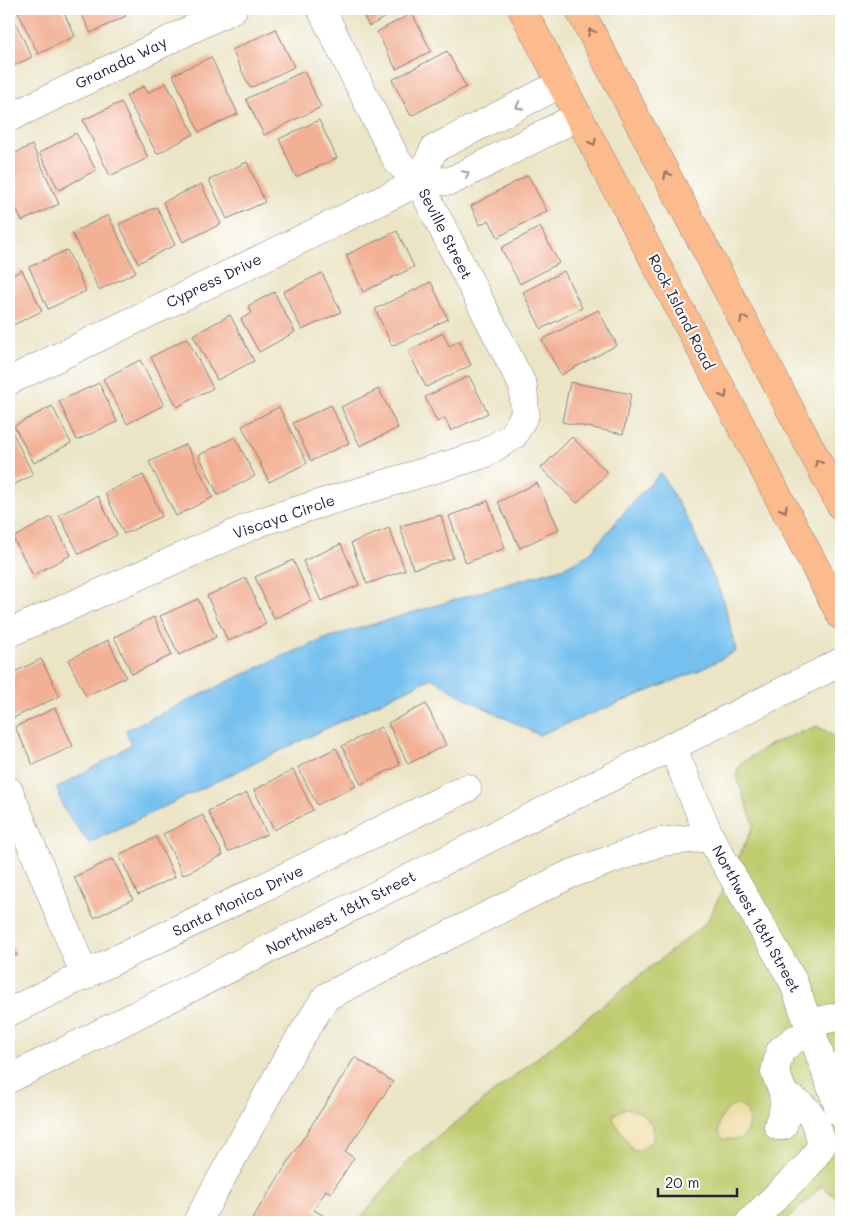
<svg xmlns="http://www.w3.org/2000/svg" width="850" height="1231" viewBox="0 0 850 1231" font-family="Mali,sans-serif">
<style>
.green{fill:#bdca6c;stroke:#707654}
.sand{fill:#eeda9e;stroke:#887e6c}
.water{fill:#74c0ee;stroke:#4b7194}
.building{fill:#f2b094}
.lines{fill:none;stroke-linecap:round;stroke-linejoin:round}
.minor-casing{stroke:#868380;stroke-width:29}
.major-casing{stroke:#868380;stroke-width:29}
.minor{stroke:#fff;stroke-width:28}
.major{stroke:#fbbb8d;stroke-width:28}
.oneway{stroke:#8e6e64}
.oneway2{stroke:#9c9ca7}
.labels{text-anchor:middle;stroke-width:4;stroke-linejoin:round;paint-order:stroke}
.street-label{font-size:15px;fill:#22223b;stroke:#fff}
</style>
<rect width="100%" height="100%" fill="#fff"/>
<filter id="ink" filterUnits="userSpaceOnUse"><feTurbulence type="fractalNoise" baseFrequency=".02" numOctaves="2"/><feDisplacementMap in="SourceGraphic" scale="10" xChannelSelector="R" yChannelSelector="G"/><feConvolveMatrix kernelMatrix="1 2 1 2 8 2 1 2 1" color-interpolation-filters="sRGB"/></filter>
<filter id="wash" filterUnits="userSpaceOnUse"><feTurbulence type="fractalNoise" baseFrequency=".0096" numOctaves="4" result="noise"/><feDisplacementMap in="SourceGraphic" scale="20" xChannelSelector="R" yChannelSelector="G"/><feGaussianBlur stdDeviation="1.12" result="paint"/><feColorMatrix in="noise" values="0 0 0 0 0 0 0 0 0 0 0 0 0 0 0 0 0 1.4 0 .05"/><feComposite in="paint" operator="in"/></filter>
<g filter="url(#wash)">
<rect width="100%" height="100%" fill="#ebe4c5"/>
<path class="green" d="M817,726L841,740V1202L822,1186L785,1222H357L409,1160L707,922L754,825L736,776L740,764L771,744Z"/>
<g class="sand">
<path d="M736,1105C753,1107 751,1130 741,1139H723C712,1127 724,1109 736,1105Z"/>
<path d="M626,1108L642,1113L653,1126V1140L640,1150L633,1151L613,1119L614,1114Z"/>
</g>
<path class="water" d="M661,473L691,526L724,601L736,651L698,671L539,735L463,697L431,678L89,843L64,810L57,788L112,757L131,744L126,730L276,659L330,637L565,567L589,554L638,496Z"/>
<g id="blocks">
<g class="building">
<path d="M24,9H62L75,36L38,54L18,12Z"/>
<path d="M79,9H122L126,16L91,33Z"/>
<path d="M360,9H401L369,26Z"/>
<path d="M412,13L431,51L396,69L377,32Z"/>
<path d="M12,16L32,57L9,68V17Z"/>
<path d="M276,29L294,67L250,88L232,50Z"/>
<path d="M447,51L466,87L411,116L392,80Z"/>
<path d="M211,57L238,114L199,132L173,75Z"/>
<path d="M304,71L321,107L264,135L246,99Z"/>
<path d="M166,83L194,134L157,154L126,96L144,86L148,93Z"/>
<path d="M121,102L148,158L110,176L83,120Z"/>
<path d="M319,120L337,158L296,177L279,139Z"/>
<path d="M76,133L96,170L59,190L39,153Z"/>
<path d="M32,145L59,204L22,221L9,193V156Z"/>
<path d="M247,162L265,202L227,219L209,180Z"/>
<path d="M528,175L547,211L498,237L489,220L480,225L471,206Z"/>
<path d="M201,184L221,224L183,242L163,202Z"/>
<path d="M157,207L175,245L138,263L119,224Z"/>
<path d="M9,210L15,223L9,226Z"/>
<path d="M108,215L136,272L99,290L72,233Z"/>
<path d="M540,227L559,263L520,284L501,248Z"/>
<path d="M397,231L414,267L363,292L346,255Z"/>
<path d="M67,250L86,291L48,309L29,267Z"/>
<path d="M22,270L42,311L9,327V277Z"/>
<path d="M564,271L582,308L541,329L523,292Z"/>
<path d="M322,273L341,312L302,330L283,292Z"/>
<path d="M431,282L448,319L392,346L375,309Z"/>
<path d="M274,292L295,332L259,352L241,319L252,313L248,306Z"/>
<path d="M598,310L617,345L561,375L542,340Z"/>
<path d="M230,315L254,361L217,380L193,335Z"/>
<path d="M443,333L449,346L459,341L471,365L426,387L408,351Z"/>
<path d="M187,338L213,388L177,407L151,357Z"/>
<path d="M140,360L164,405L127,424L103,379Z"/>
<path d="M469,376L488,413L451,431L445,418L437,422L425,397Z"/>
<path d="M570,382L631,394L623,434L562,422Z"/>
<path d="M99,383L117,422L77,440L59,401Z"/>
<path d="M379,389L398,428L360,446L341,407Z"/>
<path d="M331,405L349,443L311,461L293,423Z"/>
<path d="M52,406L71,443L34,463L14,426Z"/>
<path d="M279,407L307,463L269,482L242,426Z"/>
<path d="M9,425L33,475L9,487Z"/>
<path d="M235,437L255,476L218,495L199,455Z"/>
<path d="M572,437L608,473L577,503L541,468Z"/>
<path d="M186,444L213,497L176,516L149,462Z"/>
<path d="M143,475L162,516L124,534L105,493Z"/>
<path d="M537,483L559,529L520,548L498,502Z"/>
<path d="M98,496L117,535L79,554L59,515Z"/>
<path d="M488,501L505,548L466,563L449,516Z"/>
<path d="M441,515L453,558L413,569L400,526Z"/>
<path d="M51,517L71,555L33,575L13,538Z"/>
<path d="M389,528L405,570L367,584L351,543Z"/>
<path d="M341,544L359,585L321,601L303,561Z"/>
<path d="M293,560L311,601L274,619L255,577Z"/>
<path d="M246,578L266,624L228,641L207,596Z"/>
<path d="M198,599L216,637L179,655L160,616Z"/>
<path d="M154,617L172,655L132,674L114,637Z"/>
<path d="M108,640L126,677L86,696L68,660Z"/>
<path d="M41,659L60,696L11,719L9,715V675Z"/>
<path d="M426,704L446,745L408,764L388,723Z"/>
<path d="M55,708L73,746L33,765L15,727Z"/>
<path d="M381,727L400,765L361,784L342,746Z"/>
<path d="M336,748L356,786L317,805L298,767Z"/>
<path d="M293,770L313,810L274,830L254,790Z"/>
<path d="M247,793L267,834L228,852L208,811Z"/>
<path d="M203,815L223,855L183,875L163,834Z"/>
<path d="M156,837L175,877L138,895L119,855Z"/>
<path d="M113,859L133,899L94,918L74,877Z"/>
<path d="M9,938L17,955L9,958Z"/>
<path d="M355,1057L393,1082L345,1152L354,1158L331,1193L326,1190L314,1210L324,1216L320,1222H250Z"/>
</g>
</g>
</g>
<g filter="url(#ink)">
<use href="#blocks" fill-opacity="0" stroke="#868380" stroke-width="1"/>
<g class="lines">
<g class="minor-casing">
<g id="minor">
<path d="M9,118L233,9"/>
<path d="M419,182L434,149L562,83"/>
<path d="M9,381L419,182L451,181L579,116"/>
<path d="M9,633L263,521L484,454L513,436L525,414L523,386L419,182L397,161L321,9"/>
<path d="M672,746L710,837L793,981L841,1114"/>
<path d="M9,791L85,976"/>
<path d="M9,1012L467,788"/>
<path d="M823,1020L841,1016"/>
<path d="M9,1079L841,662"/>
<path d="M197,1222L290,1054L326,997L568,875L660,842L710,837"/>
<path d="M750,1222L809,1164L822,1145C817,1122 810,1106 787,1097L788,1108L783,1126H778L784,1107L783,1092L775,1072L780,1051L795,1039"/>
</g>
</g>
<g class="major-casing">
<g id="major">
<path d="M522,9L841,616"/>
<path d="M579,9L841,506"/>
</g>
</g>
<use href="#minor" class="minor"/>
<use href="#major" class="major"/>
</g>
<defs><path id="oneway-chevron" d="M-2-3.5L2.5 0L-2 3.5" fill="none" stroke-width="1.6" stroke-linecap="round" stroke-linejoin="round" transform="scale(1.25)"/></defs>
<g class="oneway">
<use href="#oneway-chevron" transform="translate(591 32) rotate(-118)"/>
<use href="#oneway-chevron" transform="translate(593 142) rotate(63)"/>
<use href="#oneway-chevron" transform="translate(667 175) rotate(-118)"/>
<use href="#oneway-chevron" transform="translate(743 319) rotate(-118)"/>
<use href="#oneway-chevron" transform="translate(724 395) rotate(63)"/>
<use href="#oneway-chevron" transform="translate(818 463) rotate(-118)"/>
<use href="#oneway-chevron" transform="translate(784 509) rotate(62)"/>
</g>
<g class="oneway2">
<use href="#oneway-chevron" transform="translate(519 106) rotate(153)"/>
<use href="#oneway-chevron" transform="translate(466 174) rotate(-27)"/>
</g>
</g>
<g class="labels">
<g class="street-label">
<text transform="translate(121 63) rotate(-26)" y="5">Granada Way</text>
<text transform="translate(445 234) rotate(63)" y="5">Seville Street</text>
<text transform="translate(214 281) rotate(-26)" y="5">Cypress Drive</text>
<text transform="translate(681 312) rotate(63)" y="5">Rock Island Road</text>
<text transform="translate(284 517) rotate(-19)" y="5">Viscaya Circle</text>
<text transform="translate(238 901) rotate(-26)" y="5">Santa Monica Drive</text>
<text transform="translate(341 913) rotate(-27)" y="5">Northwest 18th Street</text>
<text transform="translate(756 919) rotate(61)" y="5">Northwest 18th Street</text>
</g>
</g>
<rect width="850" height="1231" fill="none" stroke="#fff" stroke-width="30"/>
<path d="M658 1188v8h79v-8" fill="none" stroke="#22223b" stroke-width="2.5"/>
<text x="665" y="1188" font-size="15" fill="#22223b" stroke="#ffffff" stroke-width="4" paint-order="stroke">20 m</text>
</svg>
